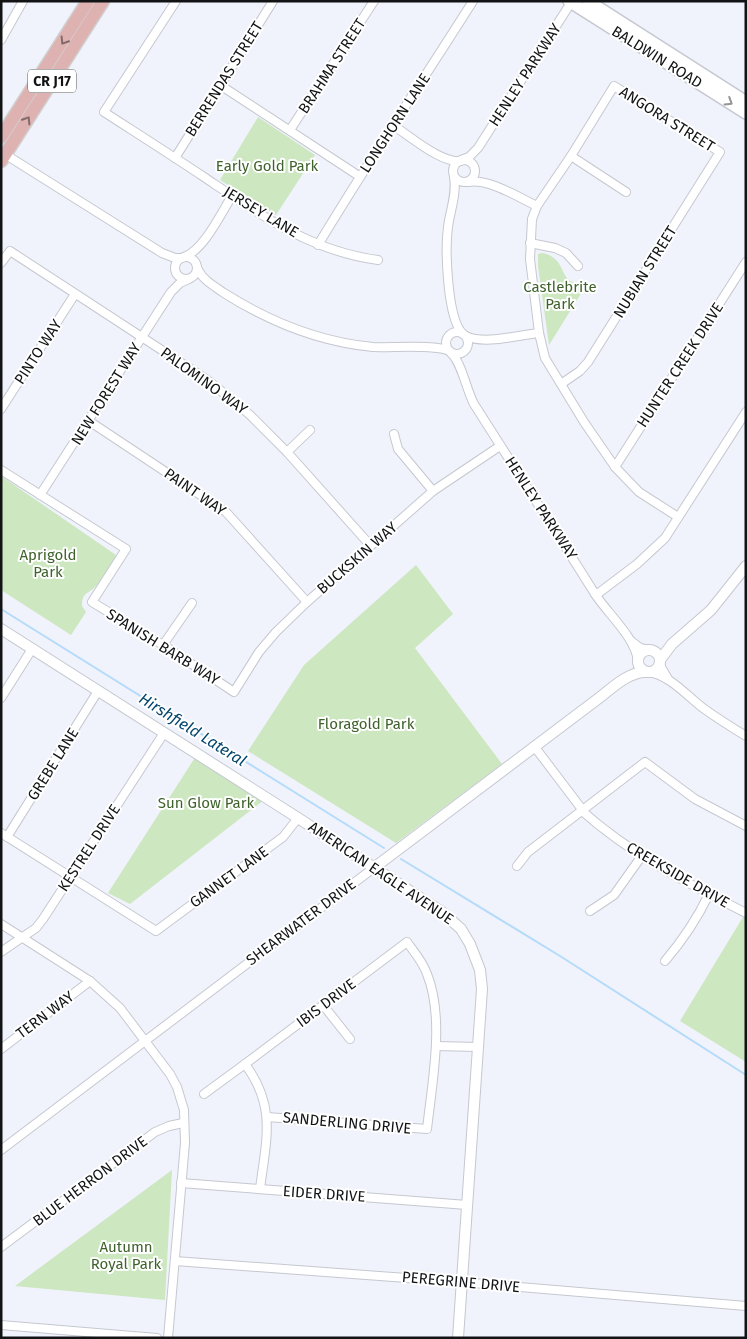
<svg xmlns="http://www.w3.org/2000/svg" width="747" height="1339" viewBox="0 0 747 1339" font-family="'Fira Sans',sans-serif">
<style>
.park{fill:#cde7c0}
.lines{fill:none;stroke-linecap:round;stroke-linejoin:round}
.stream{stroke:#b4dbfa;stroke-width:2}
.minor-casing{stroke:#c5c8d0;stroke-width:10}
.tertiary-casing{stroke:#c5c8d0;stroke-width:12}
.secondary-casing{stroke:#c5c8d0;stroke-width:14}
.primary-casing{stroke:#d0d0d0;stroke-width:15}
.minor{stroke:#fff;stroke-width:8}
.tertiary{stroke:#fff;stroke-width:10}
.secondary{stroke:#fff;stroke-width:11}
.primary{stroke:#dfb2b2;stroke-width:12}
.oneway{stroke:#836a6b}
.oneway2{stroke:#949596}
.labels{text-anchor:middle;stroke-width:4;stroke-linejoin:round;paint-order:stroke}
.shield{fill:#fff;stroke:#595a5b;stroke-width:1}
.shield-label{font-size:14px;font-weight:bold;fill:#121315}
.street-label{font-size:15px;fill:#121315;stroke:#fff}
.park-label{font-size:15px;fill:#3f622c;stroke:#fff}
.water-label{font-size:16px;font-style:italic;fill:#03466e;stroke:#fff}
</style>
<rect width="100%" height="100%" fill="#f0f3fb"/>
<g class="park">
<path d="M258,117L315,155L276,215L220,180Z"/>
<path d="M542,253C571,258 556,291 586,280L587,284L549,345L538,266V254Z"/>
<path d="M1,476L116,555C112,565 103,579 95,587C88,594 82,592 82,606L86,612L71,635L1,590Z"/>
<path d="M416,565L453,614L415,648L502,764L396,843L248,751L304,665Z"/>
<path d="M196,756L264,800L130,904L108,893Z"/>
<path d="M743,917L746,919V1062L680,1021Z"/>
<path d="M172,1170L165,1300L15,1286Z"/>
</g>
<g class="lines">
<g class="stream">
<path d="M1,609L384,848"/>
<path d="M401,859L560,956L746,1075"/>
</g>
<g class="minor-casing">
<g id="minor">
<path d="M176,1L104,112C138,134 171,155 204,177C259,214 310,251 378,260"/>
<path d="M1,40L23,1"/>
<path d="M220,85L359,176"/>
<path d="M394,126C410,136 442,164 461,161"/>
<path d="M290,130L374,1"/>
<path d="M3,153L162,253L175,258H182"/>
<path d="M571,156L626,192"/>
<path d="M175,158L273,1"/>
<circle cx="464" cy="171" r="11"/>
<path d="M461,160L469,157L478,148L572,1"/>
<path d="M454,177C457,194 450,211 448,227C445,249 447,319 463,334"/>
<path d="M468,182C488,178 518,197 537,206"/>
<path d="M530,243L555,248L566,253L578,266"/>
<path d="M318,245C368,162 421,83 473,1"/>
<circle cx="186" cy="268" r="11"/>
<path d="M184,257C204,250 221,213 232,196"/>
<path d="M1,263L10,251L206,379L230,398L250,415L287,452L370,545"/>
<path d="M197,267C201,279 214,286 224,293C270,322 319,342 373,347C391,348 436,344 449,351"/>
<circle cx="457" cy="343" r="11"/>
<path d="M466,336C484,345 518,335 539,333"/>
<path d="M451,353C462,363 466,389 474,404C514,467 555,530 595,594C608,614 635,637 638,661"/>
<path d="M561,384L580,371L588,362L720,152L614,86L571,156L537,206L532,219L530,259L539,333L545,358L584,422L615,467L639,492L678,517"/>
<path d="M1,409L75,294"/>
<path d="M89,421L226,512L307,602"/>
<path d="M394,434L398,449L433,491"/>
<path d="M287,452L310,430"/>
<path d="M615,467L746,262"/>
<path d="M1,470L126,549L92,602L163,645L234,692L259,652L276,632L307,602L433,491L500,446"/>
<path d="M40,495L171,292L180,283L189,279"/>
<path d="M596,595L637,564L665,538L746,412"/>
<path d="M631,641L640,648L649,650"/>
<path d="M163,645L192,603"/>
<path d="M660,662L661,667L668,679"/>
<path d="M648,672C670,675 687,696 703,708C717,718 731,727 746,736"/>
<path d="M1,698L32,649"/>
<path d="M534,746L581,808V810C630,854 687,883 746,913"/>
<path d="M1,833L156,931L283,837L298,818"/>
<path d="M7,837L98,691"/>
<path d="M517,866L528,852L645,762L695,799L746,826"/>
<path d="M590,911L614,895L641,857"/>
<path d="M1,924L90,981L120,1008L170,1074L177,1087L184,1110L185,1143L168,1338"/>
<path d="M1,952L36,928L43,919L164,733"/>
<path d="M665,961C683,940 697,919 709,894"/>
<path d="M323,1005L350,1039"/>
<path d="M436,1046L478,1047"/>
<path d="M1,1049L90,981"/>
<path d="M245,1064C277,1107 266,1140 260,1189"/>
<path d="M204,1094L245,1064L407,942C414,952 423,962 427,974C445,1018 432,1083 427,1129L267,1117"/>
<path d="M1,1150L375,867"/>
<path d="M181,1183L467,1205"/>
<path d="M1,1247L155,1132L169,1126L183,1123"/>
<path d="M175,1261L461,1282L746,1306"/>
<path d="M1,1325L157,1338"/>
</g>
</g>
<g class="tertiary-casing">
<g id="tertiary">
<path d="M1,629L298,818L442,912L461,929L470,944L480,970L482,989L458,1338"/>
<circle cx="649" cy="661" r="11"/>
<path d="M660,660L672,644L711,610L746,566"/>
<path d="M375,867L599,698C612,688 629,671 647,672"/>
</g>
</g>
<g class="secondary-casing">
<g id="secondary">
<path d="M569,1L746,113"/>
<path d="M588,1L746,102"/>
</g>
</g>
<g class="primary-casing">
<g id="primary">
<path d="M1,137L88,1"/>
<path d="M1,161L103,1"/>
</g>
</g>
<use href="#minor" class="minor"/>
<use href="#tertiary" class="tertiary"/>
<use href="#secondary" class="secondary"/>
<use href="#primary" class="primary"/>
</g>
<defs><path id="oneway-chevron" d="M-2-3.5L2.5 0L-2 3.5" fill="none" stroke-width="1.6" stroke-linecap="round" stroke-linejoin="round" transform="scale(1.25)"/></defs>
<g class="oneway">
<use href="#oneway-chevron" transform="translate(64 41) rotate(122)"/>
<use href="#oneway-chevron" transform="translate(27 120) rotate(-58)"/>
</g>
<use class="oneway2" href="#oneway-chevron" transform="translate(729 102) rotate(32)"/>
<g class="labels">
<rect class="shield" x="28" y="69.5" width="48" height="23" rx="4"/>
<g class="shield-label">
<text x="52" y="86">CR J17</text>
</g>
<g class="street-label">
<text transform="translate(657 57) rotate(32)" y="5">BALDWIN ROAD</text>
<text transform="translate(332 66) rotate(-57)" y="5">BRAHMA STREET</text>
<text transform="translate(525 75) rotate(-57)" y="5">HENLEY PARKWAY</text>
<text transform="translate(224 79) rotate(-58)" y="5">BERRENDAS STREET</text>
<text transform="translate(667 119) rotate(32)" y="5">ANGORA STREET</text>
<text transform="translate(395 123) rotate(-57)" y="5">LONGHORN LANE</text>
<text transform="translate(261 212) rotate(31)" y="5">JERSEY LANE</text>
<text transform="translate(645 272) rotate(-58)" y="5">NUBIAN STREET</text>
<text transform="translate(38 352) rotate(-57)" y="5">PINTO WAY</text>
<text transform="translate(680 365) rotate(-57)" y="5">HUNTER CREEK DRIVE</text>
<text transform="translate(204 381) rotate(36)" y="5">PALOMINO WAY</text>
<text transform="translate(106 394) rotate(-58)" y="5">NEW FOREST WAY</text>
<text transform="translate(195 492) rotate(35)" y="5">PAINT WAY</text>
<text transform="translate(541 508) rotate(57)" y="5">HENLEY PARKWAY</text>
<text transform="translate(357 558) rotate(-41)" y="5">BUCKSKIN WAY</text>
<text transform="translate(163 647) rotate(32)" y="5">SPANISH BARB WAY</text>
<text transform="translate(53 764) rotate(-58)" y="5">GREBE LANE</text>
<text transform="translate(89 848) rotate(-57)" y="5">KESTREL DRIVE</text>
<text transform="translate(381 873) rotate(34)" y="5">AMERICAN EAGLE AVENUE</text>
<text transform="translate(678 875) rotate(30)" y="5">CREEKSIDE DRIVE</text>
<text transform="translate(229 877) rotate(-36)" y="5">GANNET LANE</text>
<text transform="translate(301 922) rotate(-37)" y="5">SHEARWATER DRIVE</text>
<text transform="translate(326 1003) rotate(-37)" y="5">IBIS DRIVE</text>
<text transform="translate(45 1015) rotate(-37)" y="5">TERN WAY</text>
<text transform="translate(347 1123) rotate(5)" y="5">SANDERLING DRIVE</text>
<text transform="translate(90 1181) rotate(-37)" y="5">BLUE HERRON DRIVE</text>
<text transform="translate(324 1194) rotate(4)" y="5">EIDER DRIVE</text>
<text transform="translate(461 1282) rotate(5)" y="5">PEREGRINE DRIVE</text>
</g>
<g class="park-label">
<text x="267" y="171">Early Gold Park</text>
<text x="560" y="292">Castlebrite<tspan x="560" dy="17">Park</tspan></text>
<text x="48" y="560">Aprigold<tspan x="48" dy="17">Park</tspan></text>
<text x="366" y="729">Floragold Park</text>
<text x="206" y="808">Sun Glow Park</text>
<text x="126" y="1252">Autumn<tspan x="126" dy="17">Royal Park</tspan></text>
</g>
<g class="water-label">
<text transform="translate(193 729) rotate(32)" y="6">Hirshfield Lateral</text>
</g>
</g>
<rect width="747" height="1339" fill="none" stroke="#121315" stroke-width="5"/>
</svg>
